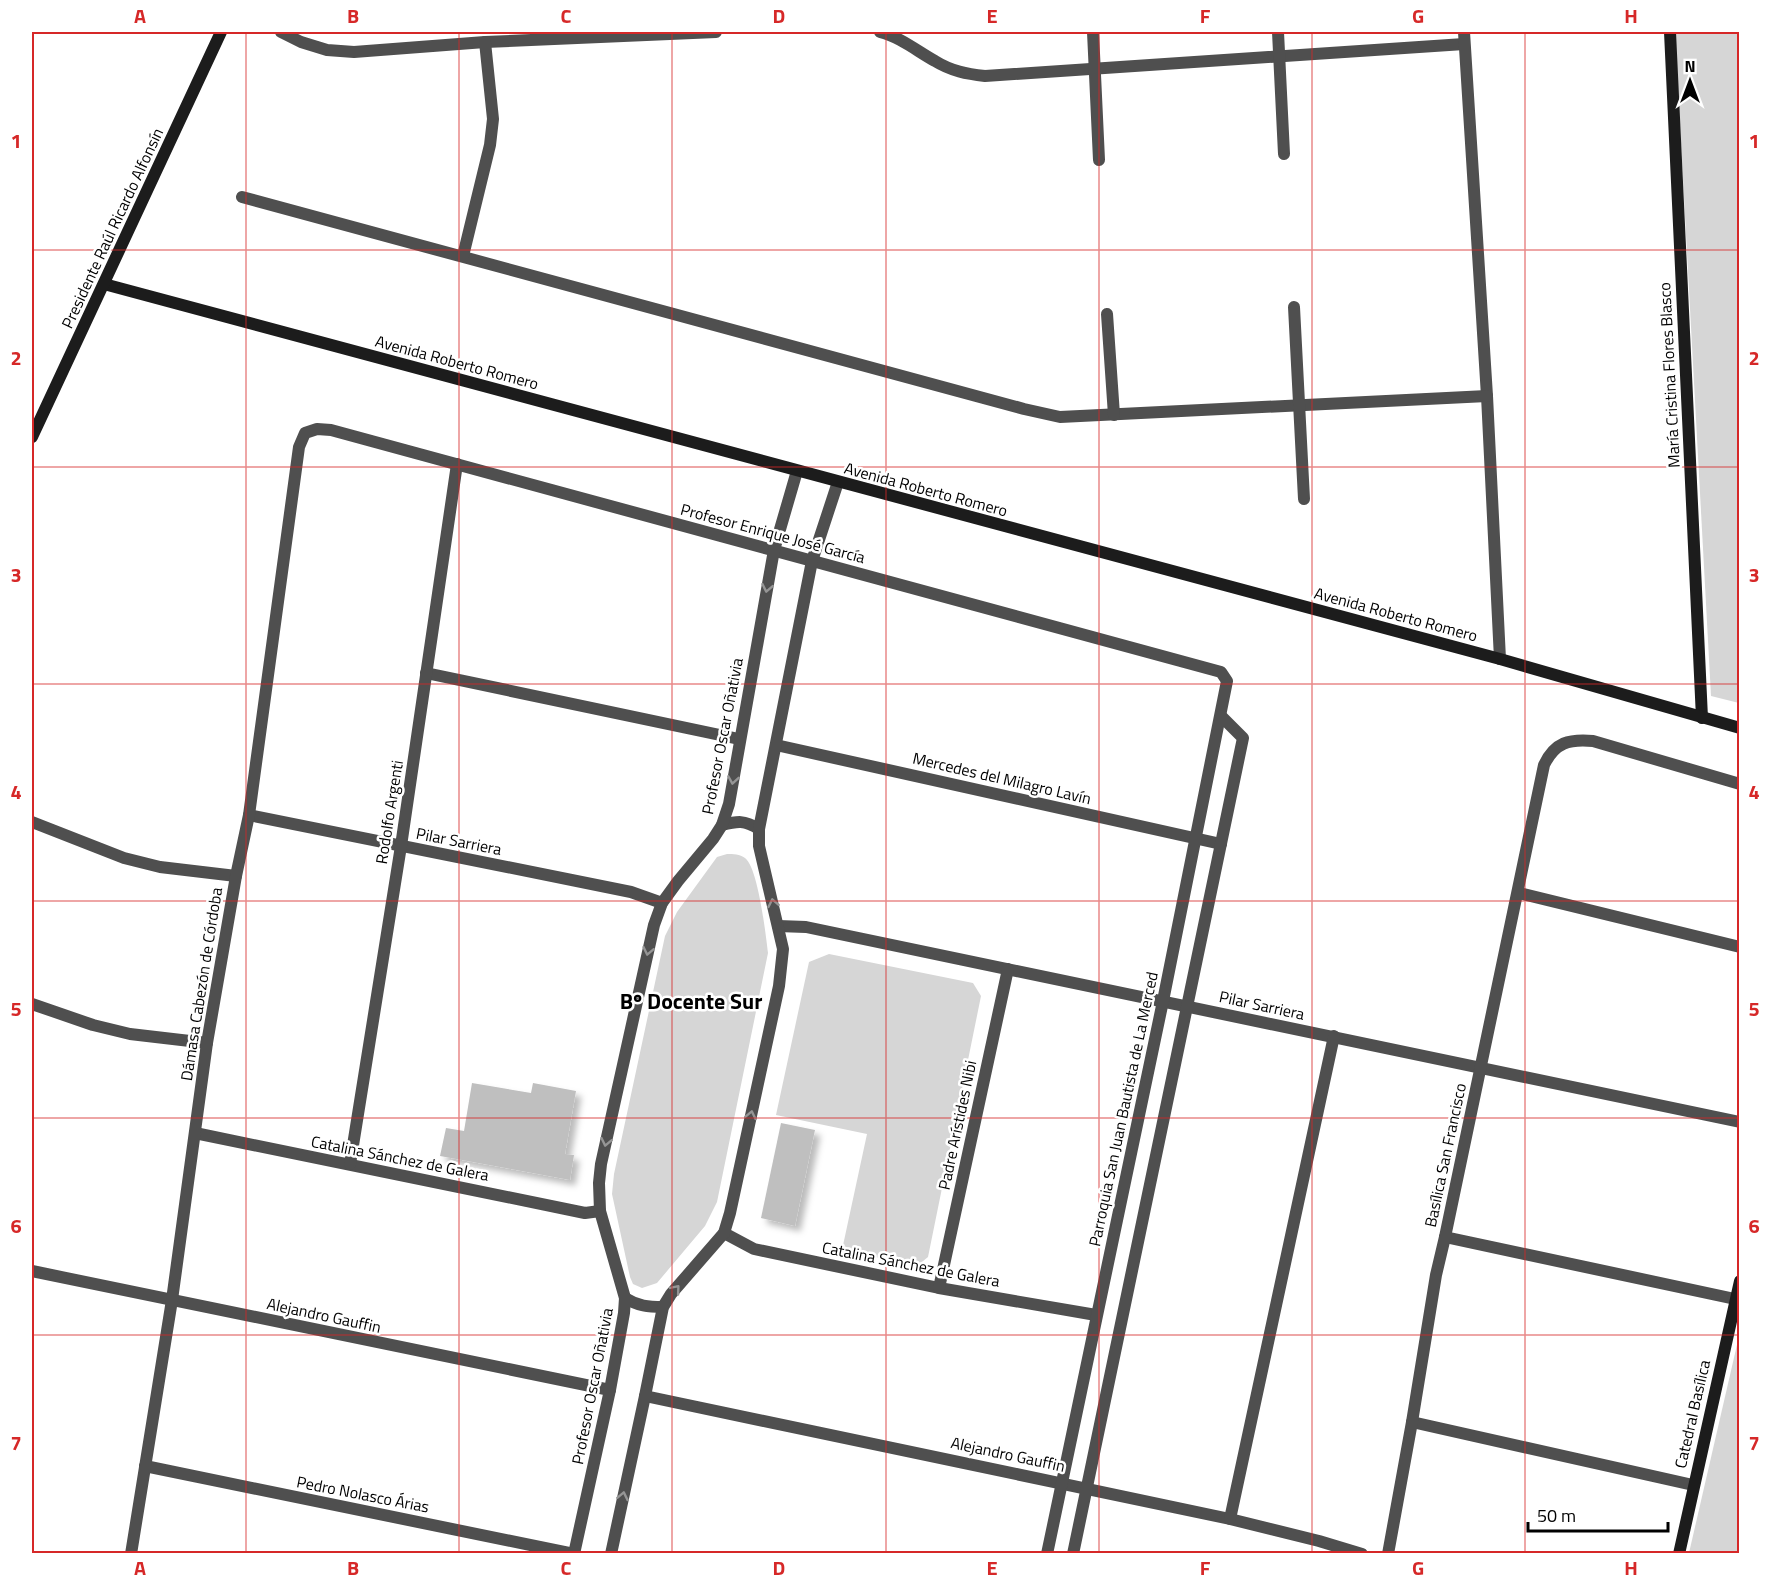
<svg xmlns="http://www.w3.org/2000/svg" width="1771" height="1585" viewBox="0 0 1771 1585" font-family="'Titillium Web',sans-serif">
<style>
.green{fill:#d6d6d6}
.building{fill:#bfbfbf;filter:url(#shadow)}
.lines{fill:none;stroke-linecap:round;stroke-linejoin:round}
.street{stroke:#4f4f4f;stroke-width:12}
.secondary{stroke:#1c1c1c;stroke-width:12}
.oneway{stroke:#959595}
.grid{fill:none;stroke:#d62828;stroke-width:1.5;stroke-opacity:0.55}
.labels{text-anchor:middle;stroke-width:5;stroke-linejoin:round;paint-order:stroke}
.street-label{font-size:16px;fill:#000;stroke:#fff}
.district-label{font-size:22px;font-weight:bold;fill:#000;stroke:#fff}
.neatline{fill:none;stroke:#d62828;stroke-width:2}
.grid-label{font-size:20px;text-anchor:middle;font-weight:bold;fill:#d62828}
</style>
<defs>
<filter id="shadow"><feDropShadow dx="5.5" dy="5.5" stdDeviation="3" flood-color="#0004"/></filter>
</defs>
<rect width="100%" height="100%" fill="#fff"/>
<g class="green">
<path d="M1675,32H1739V703L1711,696Z"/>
<path d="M727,854C733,854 740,854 745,858C758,867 766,936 768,953L717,1202L705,1226L657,1283L642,1288L633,1284L630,1277L612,1194L614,1174L665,936L677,912L717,857Z"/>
<path d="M829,954L973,983L981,996L928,1257L917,1266L842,1250L867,1134L776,1115L809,962Z"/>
<path d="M1739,1336V1553H1689Z"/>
</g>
<g class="building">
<path d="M472,1083L531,1093L533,1083L576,1091L565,1154L574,1155L570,1180L440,1156L446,1128L464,1131Z"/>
<path d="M781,1123L815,1130L795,1226L761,1218Z"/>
</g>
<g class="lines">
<g class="street">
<path d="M281,32L301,42L327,50L354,52L485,42L716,32"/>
<path d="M880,32C900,37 917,51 935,61C951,71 967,74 985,76L1464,44"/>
<path d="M1093,32L1099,160"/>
<path d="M1278,32L1284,154"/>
<path d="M1464,32L1487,396L1500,659"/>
<path d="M242,197L1024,409L1060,417L1487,396"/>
<path d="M463,256L490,145L493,119L485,42"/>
<path d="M1294,307L1304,499"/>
<path d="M1107,314L1114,415"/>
<path d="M426,673L739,739"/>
<path d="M776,745L1221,844"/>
<path d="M249,815L631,892L662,903"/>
<path d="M32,822L124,858L160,867L236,876"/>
<path d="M722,825C738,821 744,820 759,829"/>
<path d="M1519,893L1740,947"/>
<path d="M778,926L806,927L1740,1122"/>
<path d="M32,1004L93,1025L130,1034L207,1043"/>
<path d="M195,1133L585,1213L600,1211"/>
<path d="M350,1164L401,846L457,464"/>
<path d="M724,1233L754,1249L939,1288L1096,1315"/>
<path d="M1445,1237L1735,1299"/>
<path d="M32,1271L610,1390"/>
<path d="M939,1288L1008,969"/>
<path d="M625,1298C638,1306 648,1307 663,1307"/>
<path d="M645,1396L1230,1519L1319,1541L1362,1554"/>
<path d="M1412,1422L1693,1485"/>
<path d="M145,1466L574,1554"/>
<path d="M1230,1519L1334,1036"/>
<path d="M131,1554L172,1300L207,1043L236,876L249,815L299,447L305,433L317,429L331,430L1221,672L1227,681L1163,1001L1047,1554"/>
<path d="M574,1554L610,1390L624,1313L625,1298L600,1211L599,1183L601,1164L654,925L662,903L678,881L713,839L722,825L729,804L774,550L797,471"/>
<path d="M611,1554L645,1396L663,1307L671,1294L724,1233L730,1213L779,986L783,949L759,846V829L812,561L838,482"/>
<path d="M1073,1554L1243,738L1221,716"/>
<path d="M1388,1554L1412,1422L1436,1275L1445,1237L1544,765C1555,742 1569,739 1593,741L1740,784"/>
</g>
<g class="secondary">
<path d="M1670,32L1702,718"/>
<path d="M104,284L1500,659L1740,728"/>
<path d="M32,437L221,32"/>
<path d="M1679,1554L1740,1281"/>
</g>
</g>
<defs><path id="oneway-chevron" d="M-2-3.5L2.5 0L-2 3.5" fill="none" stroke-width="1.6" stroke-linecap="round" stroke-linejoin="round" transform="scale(1.5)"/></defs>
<g class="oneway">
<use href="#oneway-chevron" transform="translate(767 588) rotate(101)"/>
<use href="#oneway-chevron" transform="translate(733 780) rotate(99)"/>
<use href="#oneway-chevron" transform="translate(773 903) rotate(-101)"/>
<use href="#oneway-chevron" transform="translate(648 951) rotate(102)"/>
<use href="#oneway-chevron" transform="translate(751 1115) rotate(-78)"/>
<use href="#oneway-chevron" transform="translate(606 1142) rotate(102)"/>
<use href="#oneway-chevron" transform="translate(676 1289) rotate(-50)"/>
<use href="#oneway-chevron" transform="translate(623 1496) rotate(-78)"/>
</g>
<path class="grid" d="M246,32V1554M459,32V1554M672,32V1554M886,32V1554M1099,32V1554M1312,32V1554M1525,32V1554M32,250H1740M32,467H1740M32,684H1740M32,901H1740M32,1118H1740M32,1335H1740"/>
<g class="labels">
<g class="street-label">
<text transform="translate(112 228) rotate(-65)" y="6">Presidente Raúl Ricardo Alfonsín</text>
<text transform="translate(457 362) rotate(15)" y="6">Avenida Roberto Romero</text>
<text transform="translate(1669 375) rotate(-93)" y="6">María Cristina Flores Blasco</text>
<text transform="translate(926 489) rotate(15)" y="6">Avenida Roberto Romero</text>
<text transform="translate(773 533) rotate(15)" y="6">Profesor Enrique José García</text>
<text transform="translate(1396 614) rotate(15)" y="6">Avenida Roberto Romero</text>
<text transform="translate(722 736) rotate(-79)" y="6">Profesor Oscar Oñativia</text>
<text transform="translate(1002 778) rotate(13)" y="6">Mercedes del Milagro Lavín</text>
<text transform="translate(389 812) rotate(-81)" y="6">Rodolfo Argenti</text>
<text transform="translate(459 841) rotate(11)" y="6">Pilar Sarriera</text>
<text transform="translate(201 984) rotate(-81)" y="6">Dámasa Cabezón de Córdoba</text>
<text transform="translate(1262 1005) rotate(12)" y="6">Pilar Sarriera</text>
<text transform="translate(1123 1109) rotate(-78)" y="6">Parroquia San Juan Bautista de La Merced</text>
<text transform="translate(957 1125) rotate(-78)" y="6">Padre Arístides Nibi</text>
<text transform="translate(1445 1155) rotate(-78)" y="6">Basílica San Francisco</text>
<text transform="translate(400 1158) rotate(11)" y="6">Catalina Sánchez de Galera</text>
<text transform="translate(911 1264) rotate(11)" y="6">Catalina Sánchez de Galera</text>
<text transform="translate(324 1315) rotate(12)" y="6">Alejandro Gauffin</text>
<text transform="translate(592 1386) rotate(-79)" y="6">Profesor Oscar Oñativia</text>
<text transform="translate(1692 1414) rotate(-77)" y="6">Catedral Basílica</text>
<text transform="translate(1008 1454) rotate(12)" y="6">Alejandro Gauffin</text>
<text transform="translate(363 1494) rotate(11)" y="6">Pedro Nolasco Árias</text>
</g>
<g class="district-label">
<text x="691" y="1009">Bº Docente Sur</text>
</g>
</g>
<rect width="1771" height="1585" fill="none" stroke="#ffffff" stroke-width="66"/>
<g transform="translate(1690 81)" stroke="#ffffff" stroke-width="4.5" paint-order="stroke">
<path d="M0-4.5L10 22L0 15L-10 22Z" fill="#000000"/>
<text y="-9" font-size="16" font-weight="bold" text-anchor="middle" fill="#000000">N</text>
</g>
<path d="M1528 1522v9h140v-9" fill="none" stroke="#000000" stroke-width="3"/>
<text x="1537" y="1522" font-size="18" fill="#000000" stroke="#ffffff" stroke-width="4.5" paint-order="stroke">50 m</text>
<rect x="33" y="33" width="1705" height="1519" class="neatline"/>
<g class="grid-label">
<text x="140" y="23">A</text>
<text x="353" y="23">B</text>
<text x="566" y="23">C</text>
<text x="779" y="23">D</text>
<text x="992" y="23">E</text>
<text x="1205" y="23">F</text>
<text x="1418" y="23">G</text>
<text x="1631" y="23">H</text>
<text x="16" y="148">1</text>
<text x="1754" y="148">1</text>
<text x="16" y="365">2</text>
<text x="1754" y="365">2</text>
<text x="16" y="582">3</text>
<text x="1754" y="582">3</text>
<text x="16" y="799">4</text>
<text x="1754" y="799">4</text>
<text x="16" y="1016">5</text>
<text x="1754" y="1016">5</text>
<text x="16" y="1233">6</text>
<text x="1754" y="1233">6</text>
<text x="16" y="1450">7</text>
<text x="1754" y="1450">7</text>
<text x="140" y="1575">A</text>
<text x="353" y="1575">B</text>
<text x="566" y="1575">C</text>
<text x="779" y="1575">D</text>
<text x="992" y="1575">E</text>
<text x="1205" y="1575">F</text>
<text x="1418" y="1575">G</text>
<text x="1631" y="1575">H</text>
</g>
</svg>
